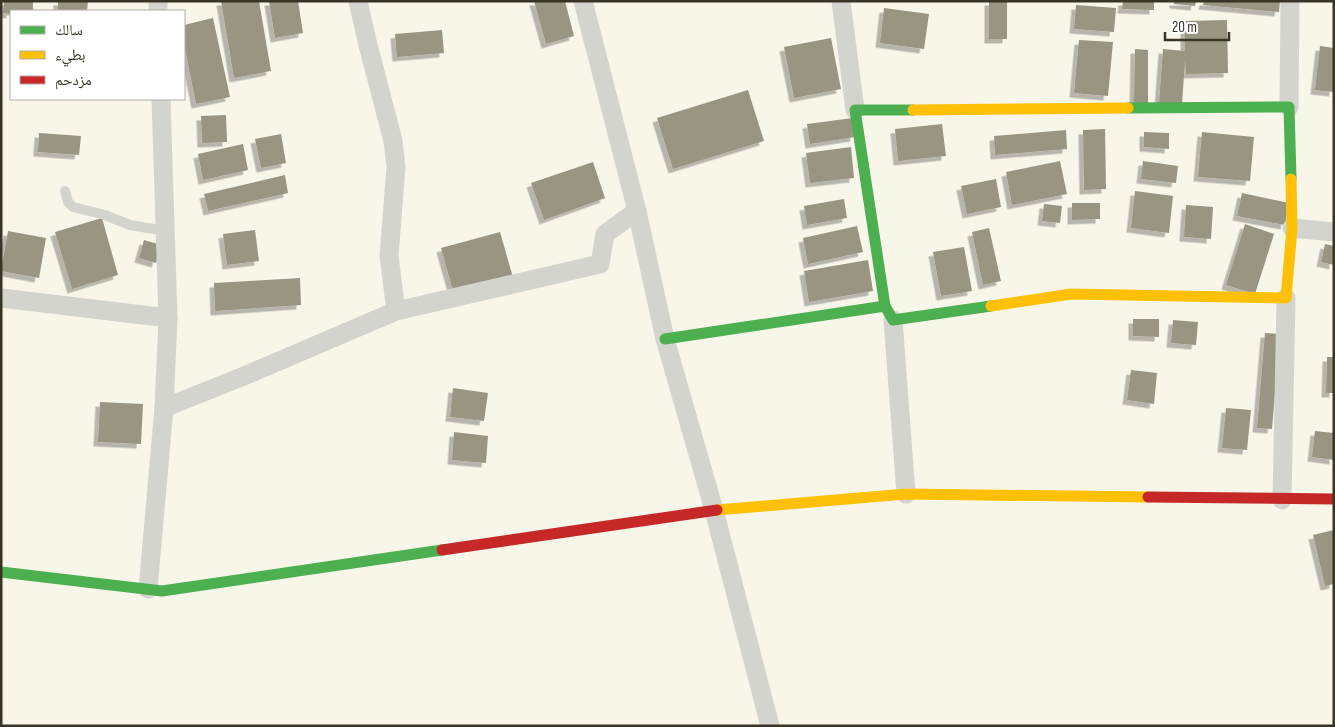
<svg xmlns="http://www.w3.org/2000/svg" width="1335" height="727" viewBox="0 0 1335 727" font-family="'Sofia Sans Condensed','Noto Naskh Arabic',sans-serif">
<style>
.building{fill:#999582;filter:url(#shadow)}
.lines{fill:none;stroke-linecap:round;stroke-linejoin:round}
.lane{stroke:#d4d4cf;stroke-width:10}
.street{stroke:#d4d4cf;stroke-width:19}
.fast{stroke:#4caf50;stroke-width:11}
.slow{stroke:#ffc107;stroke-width:11}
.jam{stroke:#c62828;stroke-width:11}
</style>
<defs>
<filter id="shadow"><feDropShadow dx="-4.5" dy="4.5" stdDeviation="0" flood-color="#0004"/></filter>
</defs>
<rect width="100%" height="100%" fill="#f8f5e9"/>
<g class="building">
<path d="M4,1H33V11H11V14L3,13Z"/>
<path d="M58,1H88L87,11H58Z"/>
<path d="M221,1H259L271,71L234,78Z"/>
<path d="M269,1H298L303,33L275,38Z"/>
<path d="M534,1H565L574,36L546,44Z"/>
<rect x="989" y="1" width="18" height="38"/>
<path d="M1123,1H1154V10L1122,9Z"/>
<path d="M1174,1H1196L1195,6L1174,4Z"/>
<path d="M1204,1H1280L1279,12L1203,5Z"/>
<path d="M1076,5L1116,8L1114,32L1074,29Z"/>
<path d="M884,8L929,14L924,49L880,43Z"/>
<path d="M213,18L230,97L196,104L184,44V25Z"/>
<path d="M1227,20L1228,73L1186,74L1185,61L1182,104L1159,103L1163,49L1185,51V21Z"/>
<path d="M442,30L444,53L397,57L395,34Z"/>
<path d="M831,38L841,89L794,98L784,47Z"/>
<path d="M1079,40L1113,42L1108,96L1074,93Z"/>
<path d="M1320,46L1334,48V92L1315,90Z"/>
<path d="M1135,49L1148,50V103H1134Z"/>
<path d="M748,90L764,141L673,169L657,118Z"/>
<path d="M226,115L227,142L202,143L201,116Z"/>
<path d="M853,118L855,137L810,144L807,124Z"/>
<path d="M942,124L946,156L898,161L895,129Z"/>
<path d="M1105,129L1106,189L1084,190L1083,130Z"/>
<path d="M1066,130L1067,149L995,155L994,136Z"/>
<path d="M1144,132L1169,133V149L1144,147Z"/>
<path d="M1202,132L1254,137L1250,181L1198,177Z"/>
<path d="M39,133L81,136L79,155L38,152Z"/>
<path d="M281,134L286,163L261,168L255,139Z"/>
<path d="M243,144L248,170L203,180L198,154Z"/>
<path d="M851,147L854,178L810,183L806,153Z"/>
<path d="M1060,161L1067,194L1012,205L1006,172Z"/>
<path d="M1143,161L1178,166L1176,183L1141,179Z"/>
<path d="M593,162L605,198L544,220L531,183Z"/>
<path d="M285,175L288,193L208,211L204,194Z"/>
<path d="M996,179L1001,207L967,214L961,186Z"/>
<path d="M1135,191L1173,196L1169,233L1131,228Z"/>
<path d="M1242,193L1289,203L1285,225L1237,216Z"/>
<path d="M844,199L847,218L807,225L804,206Z"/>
<path d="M1072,203H1100V219L1072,220Z"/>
<path d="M1044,204L1062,206L1060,223L1042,221Z"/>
<path d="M1186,205L1213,207L1211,239L1184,237Z"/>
<path d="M102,218L118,275L72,289L55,232Z"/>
<path d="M1245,224L1274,234L1255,294L1226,285Z"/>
<path d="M857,226L863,252L808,264L803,238Z"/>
<path d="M989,228L1001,281L983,285L972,232Z"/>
<path d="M255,230L259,261L227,265L223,234Z"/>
<path d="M8,231L46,238L39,278L1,271Z"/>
<path d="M500,232L514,281L455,298L441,248Z"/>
<path d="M144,240L161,245L156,263L139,258Z"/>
<path d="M1325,244L1334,246V265L1321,262Z"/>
<path d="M964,247L972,291L941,296L933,252Z"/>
<path d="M868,260L873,291L809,302L804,271Z"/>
<path d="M300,278L301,305L215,311L214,283Z"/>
<path d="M1133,319H1159V337L1133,336Z"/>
<path d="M1173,320L1198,322L1196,345L1171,343Z"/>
<path d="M1265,333L1280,334L1272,429L1257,428Z"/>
<path d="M1327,357H1334V393H1326Z"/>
<path d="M1131,370L1157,373L1154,404L1127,400Z"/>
<path d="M453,388L488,393L484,421L450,417Z"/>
<path d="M100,402L143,404L141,444L98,442Z"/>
<path d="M1226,408L1251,410L1247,450L1222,448Z"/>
<path d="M1315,431L1334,433V460L1312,457Z"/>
<path d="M454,432L488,436L486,463L452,460Z"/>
<path d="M1334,530V584L1325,586L1313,535Z"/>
</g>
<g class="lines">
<path class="lane" d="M65,191L68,202L73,207L105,215L130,225L166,231"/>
<g class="street">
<path d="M158,1V11"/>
<path d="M358,1L367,41L393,141L396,167L389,256L396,311"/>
<path d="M583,1L637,211L665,339L714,510L770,726"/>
<path d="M841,1L855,110"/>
<path d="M1289,107L1290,1"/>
<path d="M1292,228L1334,232"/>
<path d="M1,298L168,318"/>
<path d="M893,320L906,494"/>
<path d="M164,408L244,376L396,311L600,264L605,234L637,211"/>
<path d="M1282,500L1286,298"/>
<path d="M148,589L164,408L168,318L161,99"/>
</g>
<g class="fast">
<path d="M1128,108L1289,107L1291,179"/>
<path d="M885,306L855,110H913"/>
<path d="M665,339L885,306L893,320L991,306"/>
<path d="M1,572L162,591L442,550"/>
</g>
<g class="slow">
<path d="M913,110L1128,108"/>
<path d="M991,306L1071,294L1286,298L1292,228L1291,179"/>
<path d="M717,510L906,494L1148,497"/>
</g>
<g class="jam">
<path d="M1148,497L1334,499"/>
<path d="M442,550L717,510"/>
</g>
</g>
<rect width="1335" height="727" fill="none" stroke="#383426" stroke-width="5"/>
<rect x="10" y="10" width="175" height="90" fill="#ffffff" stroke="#afaea8"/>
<rect x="20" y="26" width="25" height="8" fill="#4caf50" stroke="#afaea8"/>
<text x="55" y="35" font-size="15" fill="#383426">سالك</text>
<rect x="20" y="51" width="25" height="8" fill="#ffc107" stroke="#afaea8"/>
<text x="55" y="60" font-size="15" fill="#383426">بطيء</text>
<rect x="20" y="76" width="25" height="8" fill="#c62828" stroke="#afaea8"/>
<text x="55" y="85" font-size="15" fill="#383426">مزدحم</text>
<path d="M1165 32v8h64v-8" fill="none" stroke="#383426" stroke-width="2.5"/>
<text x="1172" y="32" font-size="15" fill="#383426" stroke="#ffffff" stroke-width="4" paint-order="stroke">20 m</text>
</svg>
